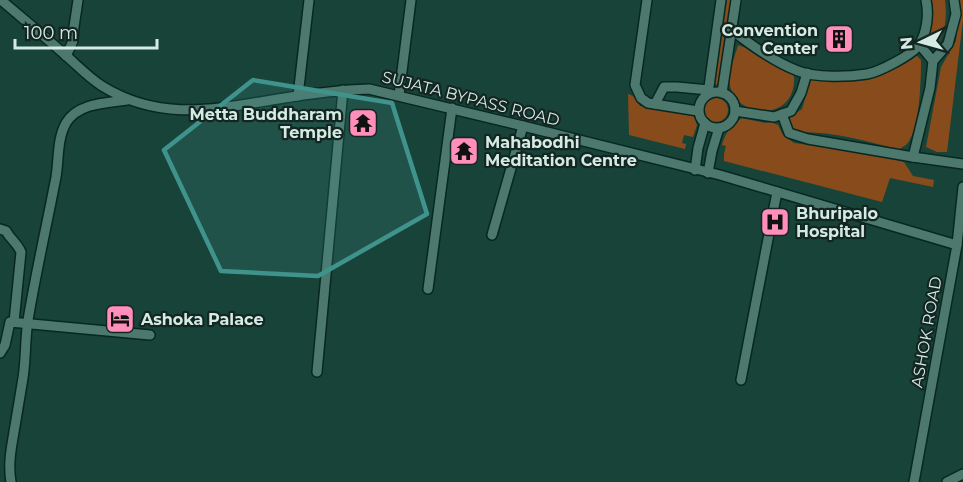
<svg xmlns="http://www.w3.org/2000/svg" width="963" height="482" viewBox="0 0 963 482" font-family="Montserrat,sans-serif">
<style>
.green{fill:#884c1c}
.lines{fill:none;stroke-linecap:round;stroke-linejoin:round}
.minor-casing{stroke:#062821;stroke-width:12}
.minor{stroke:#4d786d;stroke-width:9}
.marked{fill:#40938c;fill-opacity:0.2;stroke:#40938c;stroke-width:4.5;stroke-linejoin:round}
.labels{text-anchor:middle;stroke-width:4.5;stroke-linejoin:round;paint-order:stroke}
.poi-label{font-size:16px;font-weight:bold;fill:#d4ebe4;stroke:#142621;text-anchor:start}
.street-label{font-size:16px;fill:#d4ebe4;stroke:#142621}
</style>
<rect width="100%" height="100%" fill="#184339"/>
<g class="green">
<path d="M726,0H731L719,85L715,84Z"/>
<path d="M932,0H945C947,16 946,33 936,46L929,47L925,44L930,27Z"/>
<path d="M960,0H963V20L947,152H937L926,147L941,67L956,41Z"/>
<path d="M738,45C758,52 778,61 794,76C797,122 738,120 730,86C727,73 735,57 738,45Z"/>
<path d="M916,55L921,60C921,80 920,129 907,144C906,145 899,149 899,150C865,140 831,131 795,132L791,126L789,118L802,109L811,79L832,81L871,77Z"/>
<path d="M628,94L633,96L640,106L693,114L697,125L693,137L684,135L682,143L686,144L685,149L629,135Z"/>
<circle cx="716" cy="110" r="12"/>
<path d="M742,118L765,123L771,122L778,125L783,135L794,143L871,153L904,162L913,176L934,180L933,187L890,178L882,202L724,161V154L726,146L722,145C725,133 732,124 742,118Z"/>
</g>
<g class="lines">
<g class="minor-casing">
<g id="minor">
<path d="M1,0C22,18 43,35 63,53C76,64 88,77 102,86C160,122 215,109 278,99C308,94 338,90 369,89L523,126L720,175L957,245"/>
<path d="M647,0L635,85L641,98L648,103L698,111"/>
<path d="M732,30C752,46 774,62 798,71C816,78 848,77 867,74C879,72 912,55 919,45C927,33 929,14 926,0"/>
<path d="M919,44L933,61"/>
<path d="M66,56L73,41L74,27L78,0"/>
<circle cx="717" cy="110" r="18"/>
<path d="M722,93L736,0"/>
<path d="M708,94L721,0"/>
<path d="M399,95L411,0"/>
<path d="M298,96L309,0"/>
<path d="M655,104L664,87H677L709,90"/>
<path d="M735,111L774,117L791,111L801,93L807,73"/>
<path d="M782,114L789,133L808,139L913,157L930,88L933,61L948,44L956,14L954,0"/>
<path d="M913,157L963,164"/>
<path d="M695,170L698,148L705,123"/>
<path d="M708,173L712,151L719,128"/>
<path d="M0,229L6,231C11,240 17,243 21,252L14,322"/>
<path d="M492,235L523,126"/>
<path d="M428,289L452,108"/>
<path d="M0,353L5,345L10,322L150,335"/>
<path d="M317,372L343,90"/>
<path d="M741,380L777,192"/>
<path d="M11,482C8,465 11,449 14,432C17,414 20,396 23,378C26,359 25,339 28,320C36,272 47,224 56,177C59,159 57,139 66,123C78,103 106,103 127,100"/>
<path d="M914,482L957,245L963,187"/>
<path d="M947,482L963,474"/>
</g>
</g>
<use href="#minor" class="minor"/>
</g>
<path class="marked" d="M253,80L392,103L427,214L318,276L221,271L164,150Z"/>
<defs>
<g id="building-square" transform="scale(1.5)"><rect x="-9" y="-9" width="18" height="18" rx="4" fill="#ff8ebb" stroke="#142621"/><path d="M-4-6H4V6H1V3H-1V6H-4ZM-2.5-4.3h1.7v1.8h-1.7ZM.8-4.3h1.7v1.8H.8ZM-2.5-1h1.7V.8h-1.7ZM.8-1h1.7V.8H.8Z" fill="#111"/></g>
<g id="temple-square" transform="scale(1.5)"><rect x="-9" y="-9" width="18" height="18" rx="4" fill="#ff8ebb" stroke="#142621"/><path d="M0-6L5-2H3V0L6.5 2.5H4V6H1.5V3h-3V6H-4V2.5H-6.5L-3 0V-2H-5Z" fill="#111"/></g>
<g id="hospital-square" transform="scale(1.5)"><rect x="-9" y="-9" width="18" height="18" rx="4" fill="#ff8ebb" stroke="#142621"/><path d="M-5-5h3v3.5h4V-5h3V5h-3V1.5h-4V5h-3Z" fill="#111"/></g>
<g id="hotel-square" transform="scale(1.5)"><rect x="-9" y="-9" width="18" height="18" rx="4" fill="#ff8ebb" stroke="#142621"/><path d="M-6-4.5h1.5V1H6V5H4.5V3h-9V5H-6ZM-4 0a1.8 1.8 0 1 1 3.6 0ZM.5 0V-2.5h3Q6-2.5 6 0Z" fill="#111"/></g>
</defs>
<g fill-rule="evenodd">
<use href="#building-square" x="839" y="39"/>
<use href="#temple-square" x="363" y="123"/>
<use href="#temple-square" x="464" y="151"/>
<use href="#hospital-square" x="775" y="222"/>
<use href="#hotel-square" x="120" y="319"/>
</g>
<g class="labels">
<g class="poi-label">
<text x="818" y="36" text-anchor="end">Convention<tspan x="818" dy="18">Center</tspan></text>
<text x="342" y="120" text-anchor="end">Metta Buddharam<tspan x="342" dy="18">Temple</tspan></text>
<text x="485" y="148">Mahabodhi<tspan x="485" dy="18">Meditation Centre</tspan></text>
<text x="796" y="219">Bhuripalo<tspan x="796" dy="18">Hospital</tspan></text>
<text x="141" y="325">Ashoka Palace</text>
</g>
<g class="street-label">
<text transform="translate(471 98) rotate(14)" y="6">SUJATA BYPASS ROAD</text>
<text transform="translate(926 332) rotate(-80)" y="6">ASHOK ROAD</text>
</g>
</g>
<g transform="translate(921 42) rotate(265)" stroke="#142621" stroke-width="4.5" paint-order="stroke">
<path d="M0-4.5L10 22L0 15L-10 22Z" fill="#d4ebe4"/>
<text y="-9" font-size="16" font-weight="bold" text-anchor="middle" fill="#d4ebe4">N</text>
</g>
<path d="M15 39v9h142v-9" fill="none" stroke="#d4ebe4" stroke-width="3"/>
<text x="24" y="39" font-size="18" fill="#d4ebe4" stroke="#142621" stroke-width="4.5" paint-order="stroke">100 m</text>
</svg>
